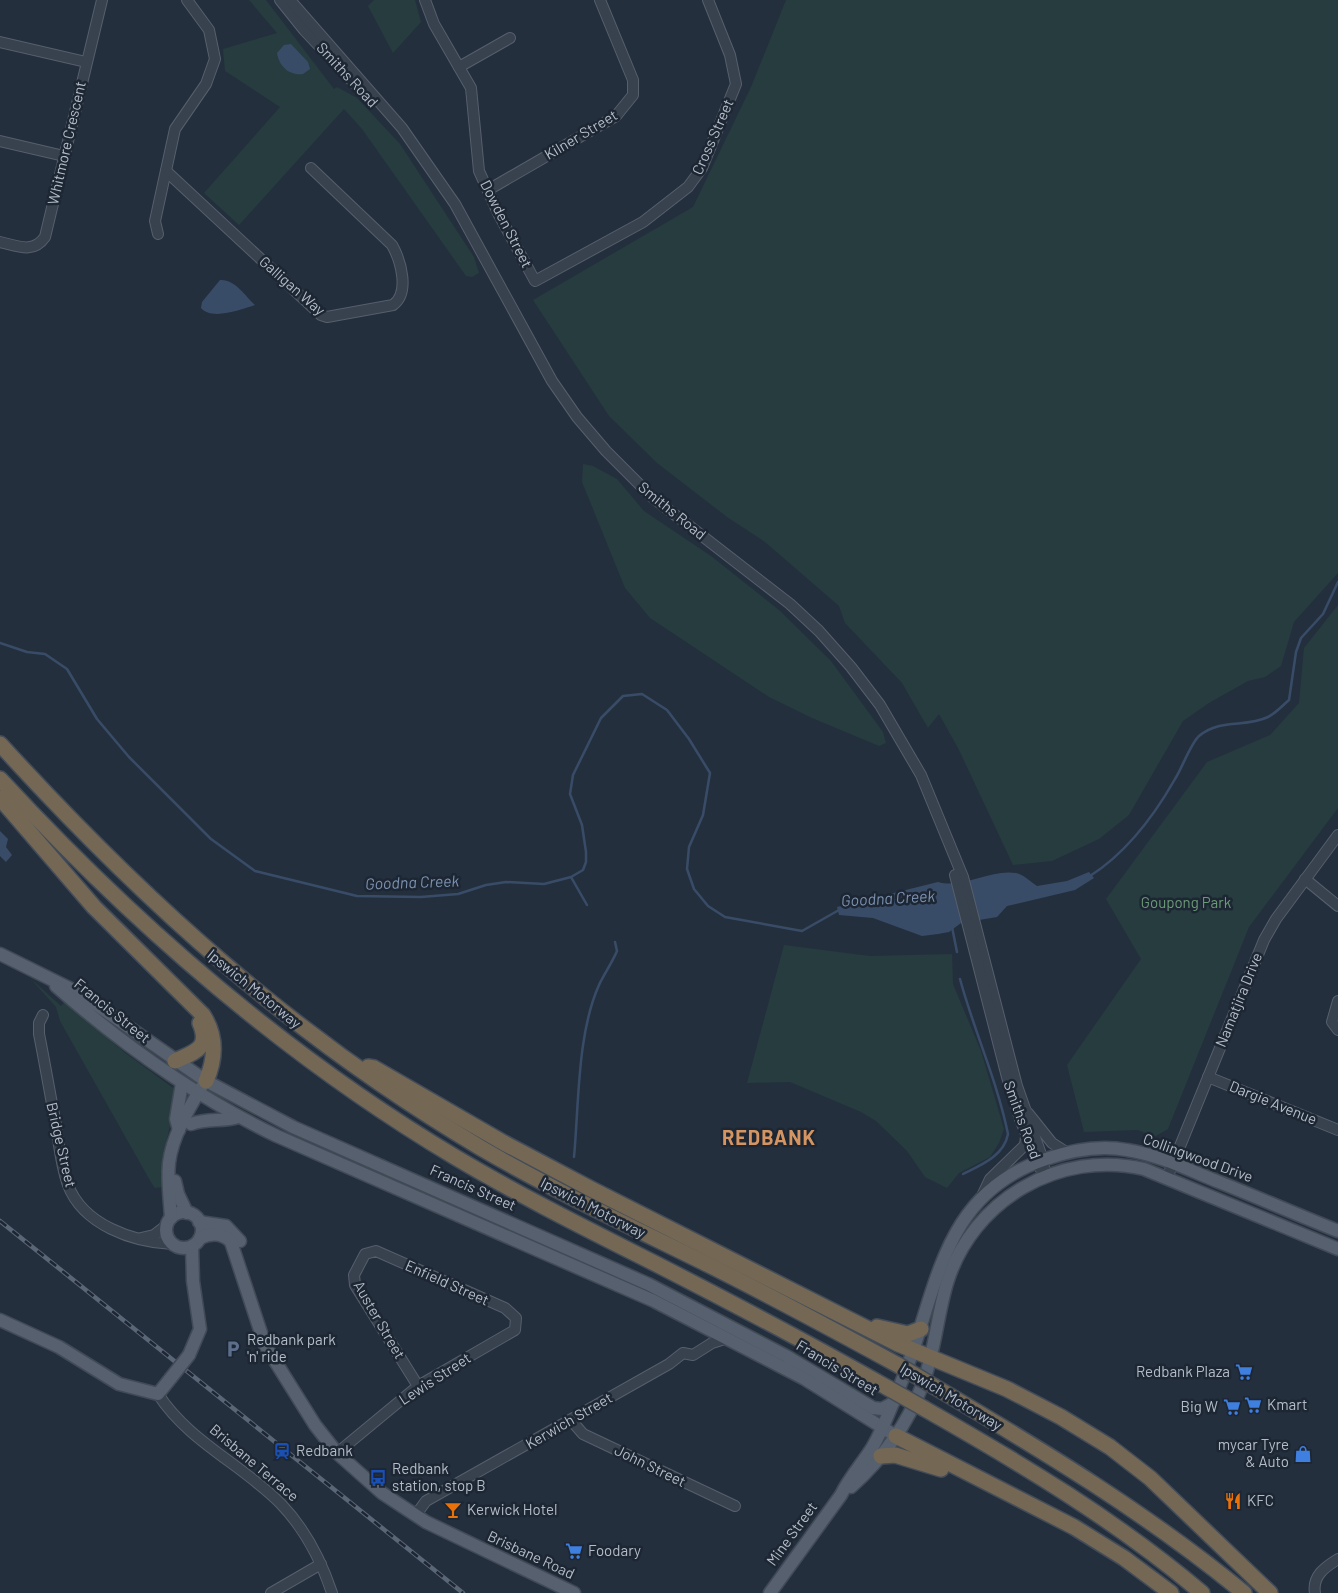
<svg xmlns="http://www.w3.org/2000/svg" width="1338" height="1593" viewBox="0 0 1338 1593" font-family="Barlow,sans-serif">
<style>
.green{fill:#263c3f}
.water{fill:#394c67}
.lines{fill:none;stroke-linecap:round;stroke-linejoin:round}
.stream{stroke:#394c67;stroke-width:2.5}
.minor-casing{stroke:#565f6c;stroke-width:12}
.major-casing{stroke:#414a57;stroke-width:15}
.highway-casing{stroke:#434c59;stroke-width:18}
.minor{stroke:#38414e;stroke-width:10}
.major{stroke:#56606e;stroke-width:12}
.highway{stroke:#746855;stroke-width:15}
.rail-casing{stroke:#5a6575;stroke-width:4.5}
.rail{stroke:#1d2633;stroke-width:2.5;stroke-dasharray:8;stroke-linecap:butt}
.major-bridge-casing{stroke:#414a57;stroke-width:15;stroke-linecap:butt}
.highway-bridge-casing{stroke:#434c59;stroke-width:18;stroke-linecap:butt}
.major-bridge{stroke:#56606e;stroke-width:12}
.highway-bridge{stroke:#746855;stroke-width:15}
.labels{text-anchor:middle;stroke-width:5;stroke-linejoin:round;paint-order:stroke}
.street-label{font-size:15px;fill:#b4bcc9;stroke:#1d2633}
.park-label{font-size:15px;fill:#6b9a76;stroke:#1d2633}
.poi-label{font-size:15px;fill:#b4bcc9;stroke:#1d2633;text-anchor:start}
.water-label{font-size:16px;font-style:italic;fill:#7c92b1;stroke:#1d2633}
.district-label{font-size:20px;font-weight:bold;letter-spacing:1px;fill:#d59563;stroke:#1d2633}
</style>
<rect width="100%" height="100%" fill="#242f3e"/>
<g class="green">
<path d="M249,0H266L334,89L337,87L357,98L400,144L474,257L479,273L472,277L466,276L362,129L344,109L239,225L204,193L280,107L225,71L223,49L277,33Z"/>
<path d="M374,0H415L421,22L393,53L368,6Z"/>
<path d="M786,0H1338V573L1294,622L1281,666L1265,677L1248,681L1209,703L1183,721L1129,815L1099,839L1052,861L1013,865L959,750L939,714L928,728L902,683L845,623L839,606L765,542L727,517L657,463L609,416L533,300L693,207L751,87Z"/>
<path d="M583,464L593,466L617,479L644,511L711,556L779,610L831,661L883,732L886,743L879,746L812,718L769,697L650,618L625,588L582,482Z"/>
<path d="M1338,605V808L1249,927L1168,1129L1154,1137L1138,1130L1084,1132L1067,1065L1141,959L1106,899L1207,762L1270,735L1299,703L1304,648Z"/>
<path d="M784,945L870,956L952,954L953,984L981,1051L1004,1129L999,1143L990,1157L959,1173L947,1188L925,1177L907,1151L876,1121L861,1112L790,1082L747,1083Z"/>
<path d="M30,978L61,1006L65,1002L124,1052L176,1090L178,1095L173,1096V1100H176L162,1161L163,1187L155,1188L152,1184L60,1021L56,1007Z"/>
</g>
<g class="water">
<path d="M291,44L308,62L310,69L303,74C289,76 279,66 277,53L284,45Z"/>
<path d="M220,280C235,279 245,296 255,305C242,309 212,321 201,308L202,302Z"/>
<path d="M0,831L8,839L6,847L12,855L6,862L0,856Z"/>
<path d="M1089,872L1094,878L1075,890L1007,906L997,917L961,923L949,932L938,934L922,936L873,918L839,915L837,907L938,882C963,889 990,869 1016,873C1023,874 1031,882 1037,886L1067,881Z"/>
</g>
<g class="lines">
<g class="stream">
<path d="M0,643L27,652L45,654L67,669L97,719L129,757L211,839L255,871L357,896L421,897L458,894L486,885L506,882L544,884L571,877L583,870L586,862V852L582,825L570,794L573,775L601,718L623,696L642,694L667,710L689,739L710,773L703,815L689,847L687,869L694,889L708,906L725,917L802,931L839,910"/>
<path d="M1090,876C1126,853 1154,816 1175,779C1182,768 1191,743 1199,736C1221,718 1245,728 1268,717C1276,713 1282,706 1289,700L1296,652L1301,638L1323,614L1338,582"/>
<path d="M571,877L587,905"/>
<path d="M952,927L957,952"/>
<path d="M960,979C974,1031 997,1080 1008,1134C1004,1156 981,1165 963,1174"/>
<path d="M574,1157C579,1104 577,1034 599,985C604,974 612,963 617,951L615,942"/>
</g>
<g class="minor-casing">
<g id="minor">
<path d="M280,0L304,30L369,99"/>
<path d="M290,0L402,128L455,204L552,381L577,417L606,451L652,497L790,604L819,631L851,667L880,705L921,775L963,877L1017,1086L1043,1160L1045,1176"/>
<path d="M425,0L434,24L471,88L479,171L499,215L535,281L643,222L688,187L702,168L736,84L730,55L708,0"/>
<path d="M0,42L86,62"/>
<path d="M459,67L510,38"/>
<path d="M0,141L64,156"/>
<path d="M166,171L321,315L327,317L393,305C410,293 401,261 392,245L311,168"/>
<path d="M488,190L616,116L633,95V80L600,0"/>
<path d="M158,234L155,221L175,129L206,84L215,59L209,30L187,0"/>
<path d="M0,242C18,246 33,254 45,237L102,0"/>
<path d="M955,875L1007,1077L1020,1119L1040,1168"/>
<path d="M1305,879L1338,906"/>
<path d="M1338,1001L1332,1022L1338,1030"/>
<path d="M43,1015L39,1023V1034C45,1064 50,1094 56,1125C59,1144 61,1166 68,1185C83,1225 133,1242 172,1244"/>
<path d="M1208,1077L1338,1130"/>
<path d="M1028,1113L1052,1143L1066,1152"/>
<path d="M1167,1178L1264,940L1276,919L1338,835"/>
<path d="M981,1198L990,1179L1025,1145L1026,1137"/>
<path d="M141,1238L154,1235L167,1225"/>
<path d="M158,1394C188,1441 243,1465 281,1504C305,1529 321,1560 332,1593"/>
<path d="M571,1420L583,1434L735,1506"/>
<path d="M337,1453L418,1386L515,1330L516,1318L505,1308L376,1251L365,1254L354,1275L355,1285L418,1386"/>
<path d="M415,1516L426,1501L669,1364L683,1353L693,1355L712,1343L728,1338"/>
<path d="M271,1593L321,1564"/>
<path d="M1315,1593C1312,1576 1325,1567 1338,1559"/>
</g>
</g>
<g class="major-casing">
<g id="major">
<path d="M0,954L81,994L206,1081L293,1127L648,1284L786,1356L873,1408L882,1409L893,1403"/>
<path d="M56,986C123,1045 196,1097 277,1136L654,1301L803,1378L896,1436"/>
<path d="M191,1124C208,1118 222,1122 238,1117"/>
<path d="M179,1130L176,1119L182,1083"/>
<path d="M175,1181L178,1194L187,1213"/>
<circle cx="184" cy="1230" r="18"/>
<path d="M171,1218C170,1200 167,1181 169,1163C172,1137 188,1110 201,1088"/>
<path d="M199,1222L226,1226L240,1241"/>
<path d="M200,1238C211,1233 222,1232 231,1242L265,1345L315,1425L337,1453L382,1493L426,1522L574,1593"/>
<path d="M0,1320L59,1347L119,1384L158,1394L170,1379"/>
<path d="M189,1355L200,1329L193,1281L192,1246"/>
<path d="M851,1487C882,1459 907,1425 922,1386C935,1352 937,1316 947,1283C972,1200 1060,1149 1144,1169L1338,1249"/>
<path d="M770,1593L841,1495C849,1478 862,1464 872,1448C884,1428 892,1404 901,1383C938,1294 938,1195 1046,1159C1072,1150 1100,1145 1127,1150C1159,1155 1189,1170 1219,1182C1259,1198 1298,1215 1338,1231"/>
</g>
</g>
<g class="highway-casing">
<g id="highway">
<path d="M0,744C146,904 294,1037 481,1148C553,1190 628,1225 703,1262C769,1295 834,1330 898,1365"/>
<path d="M0,779C135,925 284,1055 455,1157C522,1197 593,1232 662,1267C738,1306 814,1346 888,1388"/>
<path d="M0,798L94,907L203,1015C217,1037 216,1058 206,1081"/>
<path d="M175,1061C194,1052 211,1049 200,1023"/>
<path d="M368,1067L374,1068L504,1143L591,1189L898,1344L1007,1389L1061,1417L1110,1447L1150,1478L1270,1593"/>
<path d="M877,1327L908,1334L921,1329"/>
<path d="M935,1387C1042,1450 1148,1514 1244,1593"/>
<path d="M925,1409C1022,1464 1117,1521 1202,1593"/>
<path d="M896,1436L1074,1527L1124,1558L1171,1593"/>
<path d="M881,1456L895,1455L941,1469"/>
</g>
</g>
<use href="#minor" class="minor"/>
<use href="#major" class="major"/>
<use href="#highway" class="highway"/>
<g class="rail-casing">
<path id="rail" d="M0,1221L463,1593"/>
</g>
<use href="#rail" class="rail"/>
<g class="major-bridge-casing">
<path id="major-bridge" d="M170,1379L189,1355"/>
</g>
<g class="highway-bridge-casing">
<g id="highway-bridge">
<path d="M898,1365L935,1387"/>
<path d="M888,1388L925,1409"/>
</g>
</g>
<use href="#major-bridge" class="major-bridge"/>
<use href="#highway-bridge" class="highway-bridge"/>
</g>
<defs>
<g id="parking-bare" transform="scale(1.35)"><path d="M-3.5-5.5H1a3.5 3.5 0 0 1 0 7H-1V5.5H-3.5ZM-1-3.4V-.6H.8a1.4 1.4 0 0 0 0-2.8Z" fill="#5c6f8a" stroke="#1d2633" stroke-width="2.5" paint-order="stroke"/></g>
<g id="supermarket-bare" transform="scale(1.35)"><path d="M-6-5.5h2.5l.6 2H6L4.5 2H-2.5L-4.4-4H-6ZM-1.5 3.2a1.3 1.3 0 1 0 .1 0ZM3 3.2a1.3 1.3 0 1 0 .1 0Z" fill="#3f7fe0" stroke="#1d2633" stroke-width="2.5" paint-order="stroke"/></g>
<g id="station-bare" transform="scale(1.35)"><path d="M-3-6H3Q5-6 5-4V2Q5 4 3 4L4.5 6H3L1.5 4h-3L-3 6H-4.5L-3 4Q-5 4-5 2V-4Q-5-6-3-6ZM-3.5-4v3h7v-3ZM-3.5 1v1.5H-2V1ZM2 1v1.5H3.5V1Z" fill="#1a4fb4" stroke="#1d2633" stroke-width="2.5" paint-order="stroke"/></g>
<g id="shop-bare" transform="scale(1.35)"><path d="M-5-2.5h2.3a2.7 3.5 0 0 1 5.4 0H5L5.5 6h-11ZM-1.5-2.5h3a1.5 2.3 0 0 0-3 0Z" fill="#3f7fe0" stroke="#1d2633" stroke-width="2.5" paint-order="stroke"/></g>
<g id="bus-bare" transform="scale(1.35)"><path d="M-5-6H5V4H4V6H2V4H-2V6H-4V4H-5ZM-3.5-4V0h7V-4ZM-3.5 1.2v1.5H-2V1.2ZM2 1.2v1.5H3.5V1.2Z" fill="#1a4fb4" stroke="#1d2633" stroke-width="2.5" paint-order="stroke"/></g>
<g id="restaurant-bare" transform="scale(1.35)"><path d="M-5-6h1v4h1v-4h1v4h1v-4h1v5L-1.5 .5V6h-2V.5L-5-1ZM5-6V6H3V1.5H1.5Q1.5-4 5-6Z" fill="#e8710a" stroke="#1d2633" stroke-width="2.5" paint-order="stroke"/></g>
<g id="bar-bare" transform="scale(1.35)"><path d="M-6-5H6L.8 .8V4.5H3.5V6h-7V4.5H-.8V.8Z" fill="#e8710a" stroke="#1d2633" stroke-width="2.5" paint-order="stroke"/></g>
</defs>
<g fill-rule="evenodd">
<use href="#parking-bare" x="233" y="1349"/>
<use href="#supermarket-bare" x="1244" y="1372"/>
<use href="#supermarket-bare" x="1253" y="1405"/>
<use href="#supermarket-bare" x="1232" y="1407"/>
<use href="#station-bare" x="282" y="1451"/>
<use href="#shop-bare" x="1303" y="1454"/>
<use href="#bus-bare" x="378" y="1478"/>
<use href="#restaurant-bare" x="1233" y="1501"/>
<use href="#bar-bare" x="453" y="1510"/>
<use href="#supermarket-bare" x="574" y="1551"/>
</g>
<g class="labels">
<g class="street-label">
<text transform="translate(347 75) rotate(47)" y="5">Smiths Road</text>
<text transform="translate(581 135) rotate(-31)" y="5">Kilner Street</text>
<text transform="translate(713 137) rotate(-66)" y="5">Cross Street</text>
<text transform="translate(67 143) rotate(-77)" y="5">Whitmore Crescent</text>
<text transform="translate(506 224) rotate(63)" y="5">Dowden Street</text>
<text transform="translate(292 286) rotate(41)" y="5">Galligan Way</text>
<text transform="translate(672 511) rotate(39)" y="5">Smiths Road</text>
<text transform="translate(254 989) rotate(39)" y="5">Ipswich Motorway</text>
<text transform="translate(1239 1000) rotate(-68)" y="5">Namatjira Drive</text>
<text transform="translate(112 1011) rotate(39)" y="5">Francis Street</text>
<text transform="translate(1273 1103) rotate(22)" y="5">Dargie Avenue</text>
<text transform="translate(1022 1120) rotate(70)" y="5">Smiths Road</text>
<text transform="translate(61 1145) rotate(77)" y="5">Bridge Street</text>
<text transform="translate(1198 1158) rotate(20)" y="5">Collingwood Drive</text>
<text transform="translate(473 1188) rotate(24)" y="5">Francis Street</text>
<text transform="translate(593 1208) rotate(27)" y="5">Ipswich Motorway</text>
<text transform="translate(447 1283) rotate(24)" y="5">Enfield Street</text>
<text transform="translate(379 1320) rotate(60)" y="5">Auster Street</text>
<text transform="translate(837 1368) rotate(31)" y="5">Francis Street</text>
<text transform="translate(435 1379) rotate(-33)" y="5">Lewis Street</text>
<text transform="translate(951 1397) rotate(31)" y="5">Ipswich Motorway</text>
<text transform="translate(569 1421) rotate(-30)" y="5">Kerwich Street</text>
<text transform="translate(254 1463) rotate(40)" y="5">Brisbane Terrace</text>
<text transform="translate(650 1466) rotate(26)" y="5">John Street</text>
<text transform="translate(792 1534) rotate(-54)" y="5">Mine Street</text>
<text transform="translate(531 1555) rotate(25)" y="5">Brisbane Road</text>
</g>
<g class="park-label">
<text x="1186" y="908">Goupong Park</text>
</g>
<g class="poi-label">
<text x="247" y="1345">Redbank park<tspan x="247" dy="17">'n' ride</tspan></text>
<text x="1230" y="1377" text-anchor="end">Redbank Plaza</text>
<text x="1267" y="1410">Kmart</text>
<text x="1218" y="1412" text-anchor="end">Big W</text>
<text x="1289" y="1450" text-anchor="end">mycar Tyre<tspan x="1289" dy="17">&amp; Auto</tspan></text>
<text x="296" y="1456">Redbank</text>
<text x="392" y="1474">Redbank<tspan x="392" dy="17">station, stop B</tspan></text>
<text x="1247" y="1506">KFC</text>
<text x="467" y="1515">Kerwick Hotel</text>
<text x="588" y="1556">Foodary</text>
</g>
<g class="water-label">
<text transform="translate(412 882) rotate(-2)" y="6">Goodna Creek</text>
<text transform="translate(888 898) rotate(-3)" y="6">Goodna Creek</text>
</g>
<g class="district-label">
<text x="769" y="1145">REDBANK</text>
</g>
</g>
</svg>
